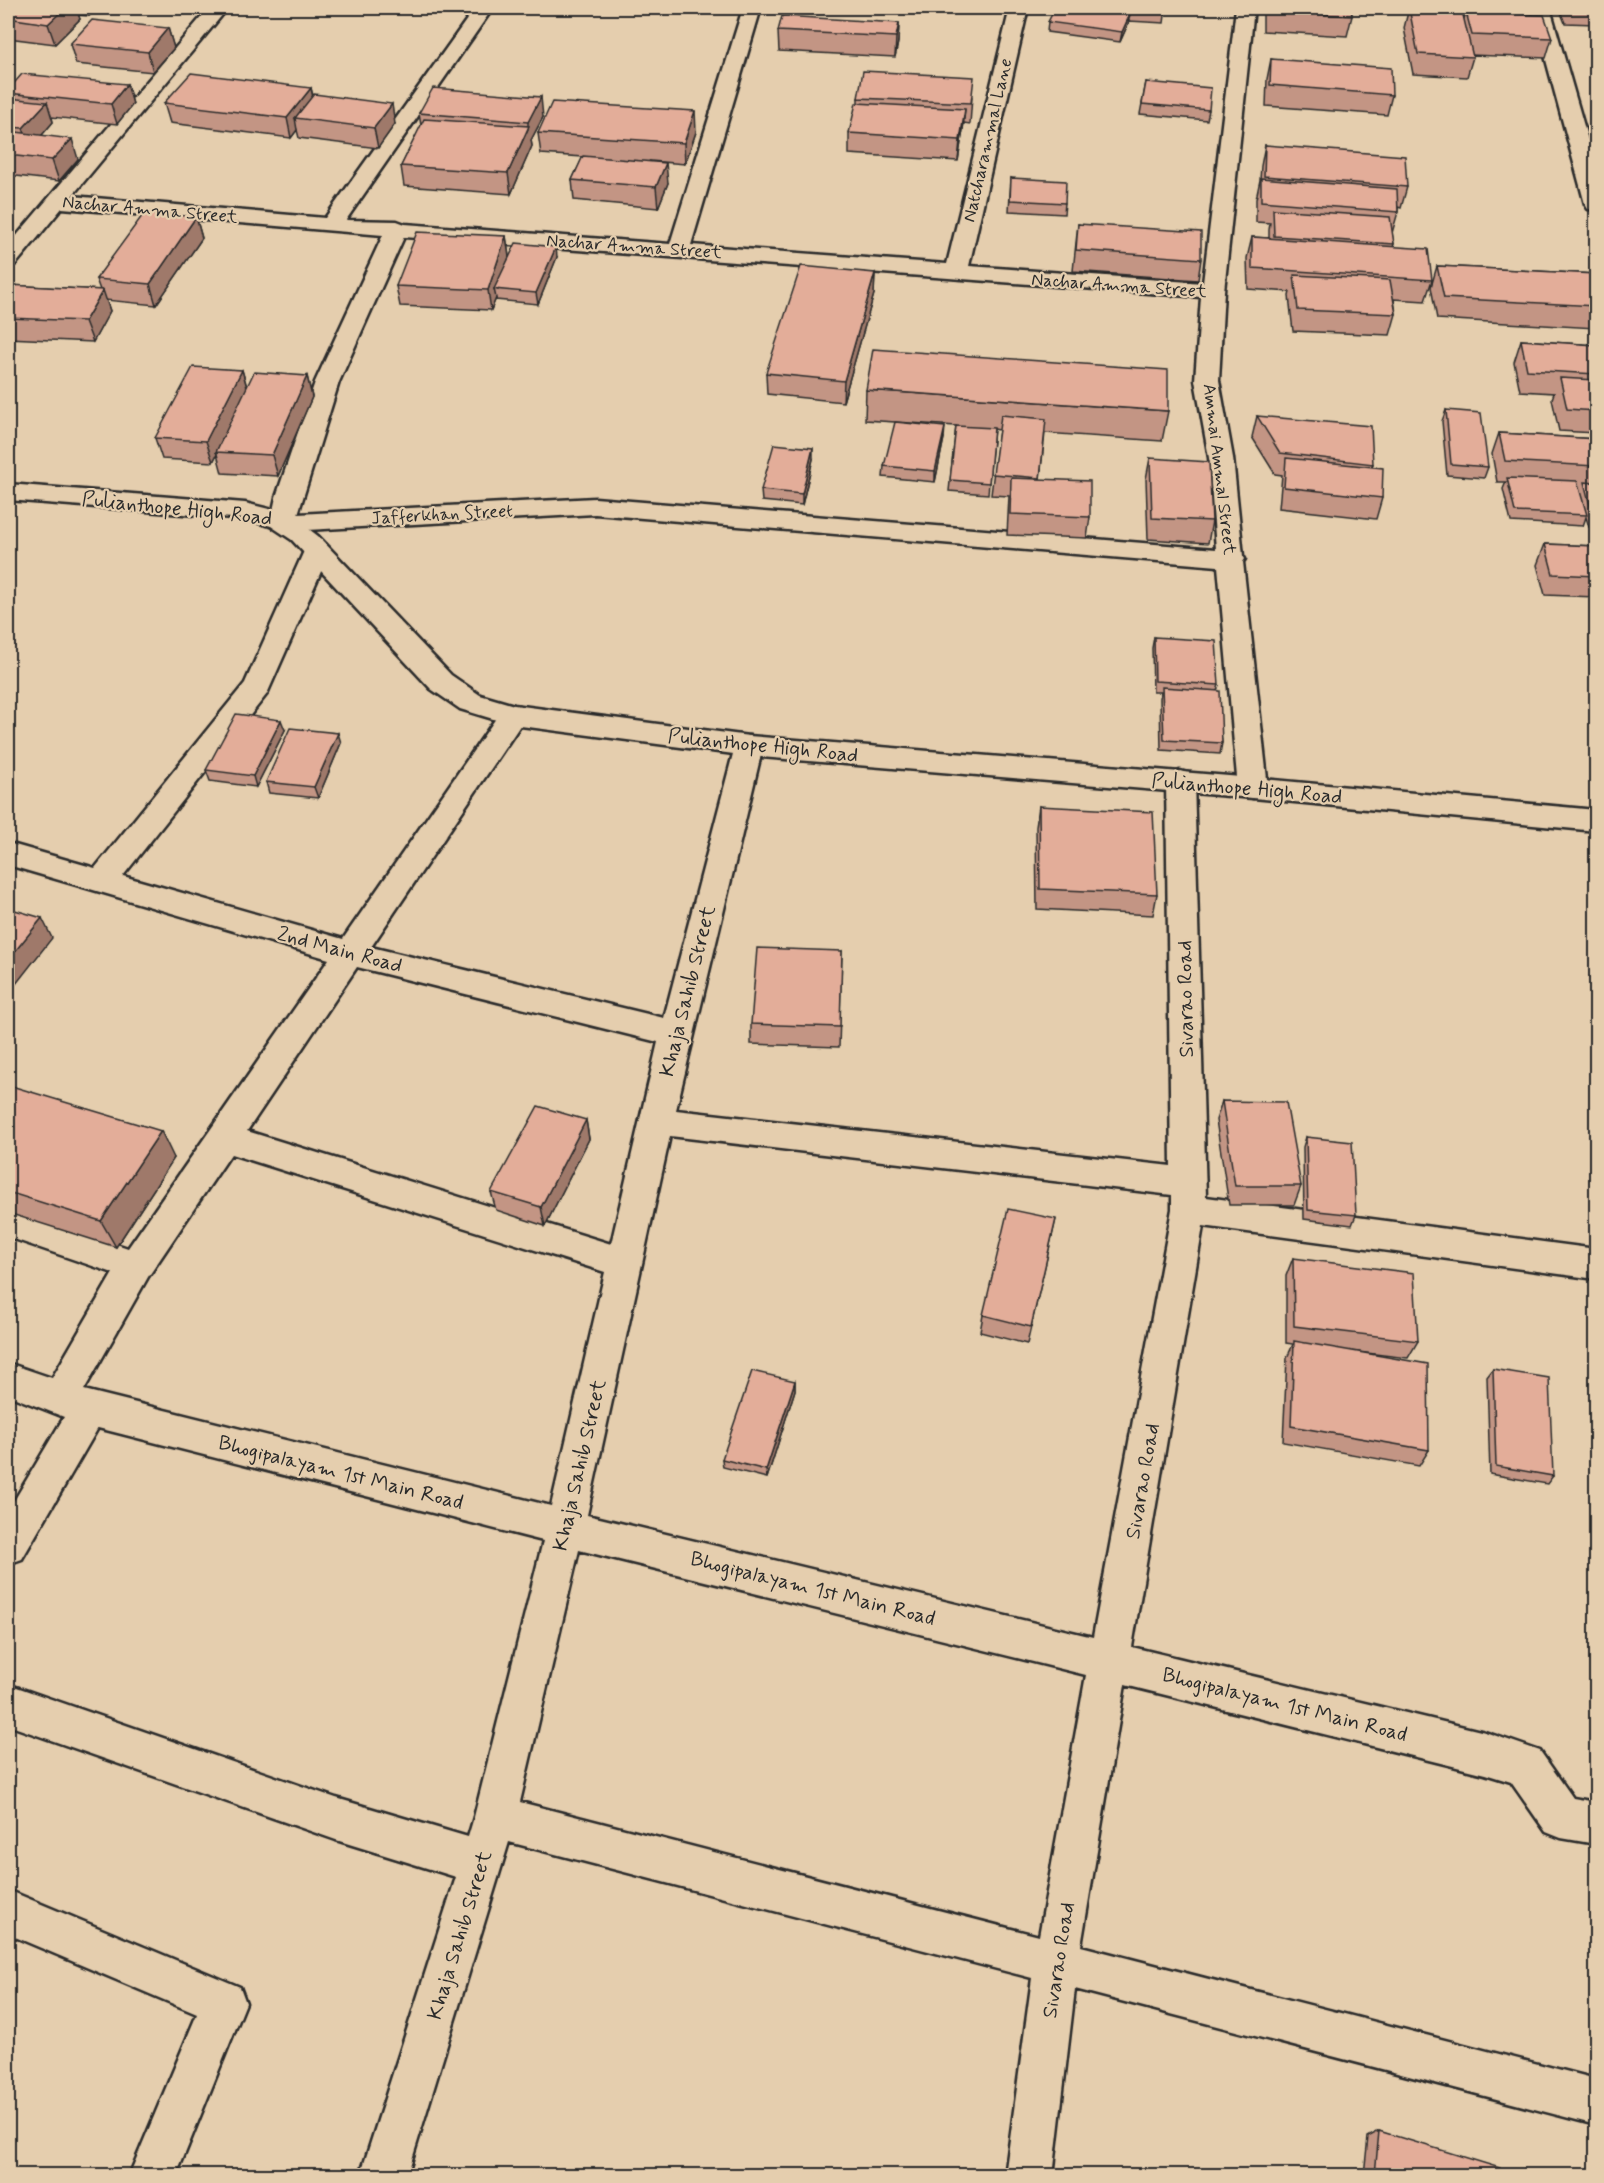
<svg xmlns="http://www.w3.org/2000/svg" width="1604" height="2183" viewBox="0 0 1604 2183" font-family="Mynerve,sans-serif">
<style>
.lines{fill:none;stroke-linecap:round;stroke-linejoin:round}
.street-casing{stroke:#2b2b2b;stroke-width:5}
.secondary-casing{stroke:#2b2b2b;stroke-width:5}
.street{fill:#e5ceae;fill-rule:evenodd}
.secondary{fill:#e5ceae;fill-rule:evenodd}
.wall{fill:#c39584;stroke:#2b2b2b;stroke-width:1.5}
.shaded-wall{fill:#9f796b;stroke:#2b2b2b;stroke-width:1.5}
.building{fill:#e3ad99;stroke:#2b2b2b;stroke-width:1.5}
.labels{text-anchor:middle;stroke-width:4.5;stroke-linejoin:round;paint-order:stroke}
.far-street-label{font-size:18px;fill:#2b2b2b;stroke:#e5ceae}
.street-label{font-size:21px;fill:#2b2b2b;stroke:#e5ceae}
</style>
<rect width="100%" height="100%" fill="#e5ceae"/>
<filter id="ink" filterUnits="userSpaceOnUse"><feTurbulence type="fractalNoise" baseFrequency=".0167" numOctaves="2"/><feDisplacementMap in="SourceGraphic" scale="12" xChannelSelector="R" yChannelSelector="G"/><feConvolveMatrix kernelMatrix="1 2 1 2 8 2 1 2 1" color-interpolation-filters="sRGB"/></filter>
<g filter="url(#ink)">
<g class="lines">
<g class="street-casing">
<g id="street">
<path d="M209,8H228L72,196L325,218L475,8H493L346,220L397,221L405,224L670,244L743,8H761L691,245L947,264L1010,8H1028L969,266L1203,283L1236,8H1254L1224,291L1219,380L1233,458L1243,556L1245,559L1243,562L1268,788L1263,795L1253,798L1243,795L1238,788L1218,566L595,514L289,531L280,529L272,515L276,497L315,382L383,235L62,208L16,264L8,266V246ZM404,237L1201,297L1195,380L1209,458L1216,549L595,498L298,514L339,382Z"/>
<path d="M1532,8H1550L1596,168V210L1588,209L1585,204Z"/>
<path d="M317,543L326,545L330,551L267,694L123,876L343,939L503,708L513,705L523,708L527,715L371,947L664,1018L735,746L739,739L749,736L759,739L763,746L676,1110L1171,1166L1166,781L1170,774L1180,771L1190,774L1194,781L1206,1197L1596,1249V1279L1203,1226L1132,1647L1485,1732L1540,1751L1573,1798L1596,1802V1844L1561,1838L1546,1832L1511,1782L1485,1774L1125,1685L1081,1946L1596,2079V2125L1075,1989L1053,2176H1005L1032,1978L509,1842L407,2176H360L456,1877L336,1840L8,1725V1684L336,1798L468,1837L474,1817L543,1541L98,1428L22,1559L8,1564V1511L64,1417L8,1395V1363L52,1378L113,1273L8,1237V1207L128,1248L329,959L8,865V843L95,868L245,683L304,551L308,545ZM357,967L658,1042L611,1244L247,1131ZM670,1136L1172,1195V1209L1093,1637L587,1515ZM231,1154L605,1272L551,1506L84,1390L148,1277ZM579,1550L1086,1675L1039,1936L520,1802Z"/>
<path d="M8,1890L240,1987L246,2003L176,2176H129L197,2014L8,1934Z"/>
</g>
</g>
<g class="secondary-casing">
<path id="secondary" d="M8,484L245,503L289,514L318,536L451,675L480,695L514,705L749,736L1253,778L1596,810V831L1253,798L749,756L513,725L460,709L431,689L292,540L271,526L245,519L8,500Z"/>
</g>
<use href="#street" class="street"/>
<use href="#secondary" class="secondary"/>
</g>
<g class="wall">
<path d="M8,8H99L89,16L78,15L80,19L55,44L8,38Z"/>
<path d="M868,8H929L927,15L868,11Z"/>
<path d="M1130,8H1166L1164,23L1129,21L1128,24L1120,42L1047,32L1048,22L1130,14Z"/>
<path d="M1263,8H1351L1352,16L1347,36L1263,31Z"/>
<path d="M1409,8L1464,19L1466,12L1552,38L1546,58L1472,55L1473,57L1467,77L1413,74L1404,28Z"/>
<path d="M1559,8H1596V24L1565,23Z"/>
<path d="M899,23L898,42L895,57L779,51L778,31Z"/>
<path d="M168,28L174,48L153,72L76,64L70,44Z"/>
<path d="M1271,59L1392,95L1387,115L1266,106L1267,79Z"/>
<path d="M1146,82L1209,110L1207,120L1140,114Z"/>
<path d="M127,84L133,104L117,124L52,117L53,122L42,135L78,159L59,181L8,175V90Z"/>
<path d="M311,88L313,96L395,124L378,148L299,138L297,130L291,138L170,123L164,103Z"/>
<path d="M972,97L970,124L964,123L958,161L849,154V133L858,103V98Z"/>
<path d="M419,113L543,117L531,140L532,146L511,194L404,186L401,166L421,126Z"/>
<path d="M696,132L685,164L650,161L668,183L658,208L574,200L572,180L583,157L541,154L538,133Z"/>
<path d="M1265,145L1407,187L1401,208L1398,207V212L1392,233L1394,244L1393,247L1432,280L1425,301L1394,299L1396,314L1390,335L1293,331L1289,296L1290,292L1248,289L1247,258L1252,237L1269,238V230L1270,223L1256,222V199L1260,180L1261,166Z"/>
<path d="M1011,178L1065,203L1064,214L1009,211Z"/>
<path d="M196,217L202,238L156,305L106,300L110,311L93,342L8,338V285L100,290L96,279Z"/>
<path d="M1078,224L1201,259L1198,280L1073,271Z"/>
<path d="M506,236L509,257L507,263L557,257L538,304L496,300V298L491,310L400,306L396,286Z"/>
<path d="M1437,266L1596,274V328L1437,319L1431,287Z"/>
<path d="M875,273L874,294L843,402L767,394L766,373Z"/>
<path d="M1521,340L1596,345V433L1559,431L1552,399L1554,393L1520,391L1514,362Z"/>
<path d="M242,370L247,387L307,376L312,397L278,476L222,473L217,454L213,462L162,459L155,438Z"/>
<path d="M866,390L1168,411L1162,441L1045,433L1040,479L1090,517L1087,538L1007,535L1009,496L991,495L999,430L994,429L988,494L949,491L956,426L865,420Z"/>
<path d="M1446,410L1488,467L1484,478L1447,475L1442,421Z"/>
<path d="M1257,416L1373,464L1372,467L1382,498L1376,519L1279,508L1282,475L1275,474L1252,437Z"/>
<path d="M1499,433L1596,439V528L1589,527L1586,517L1583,526L1511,522L1503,489L1506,482H1497L1492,454Z"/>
<path d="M944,438L935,482L883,477L884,466Z"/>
<path d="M1150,458L1212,521L1208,543L1148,539L1146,479Z"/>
<path d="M813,459L802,505L762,501L761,490Z"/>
<path d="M1545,544L1596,546V597L1545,595L1537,565Z"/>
<path d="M1154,637L1219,685L1217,691L1222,743L1220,754L1161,750L1160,698L1161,692H1153L1152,648Z"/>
<path d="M285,730L256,787L210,781L206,770Z"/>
<path d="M341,743L318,798L269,793L266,782Z"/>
<path d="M1039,806L1157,894L1153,915L1037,909L1036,827Z"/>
<path d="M842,951L839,1047L751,1044V1024Z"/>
<path d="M8,1085L174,1158L116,1247L8,1213Z"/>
<path d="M1222,1101L1301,1186L1294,1205H1229L1216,1120Z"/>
<path d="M586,1120L589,1139L545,1226L496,1210L491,1192Z"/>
<path d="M1306,1137L1356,1215L1352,1225L1304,1219L1303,1147Z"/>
<path d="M1056,1219L1027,1344L980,1332L983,1315Z"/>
<path d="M1293,1258L1418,1341L1408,1358L1358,1352L1429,1450L1419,1466L1283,1442L1287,1358L1293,1344L1286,1343V1276Z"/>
<path d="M1493,1369L1553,1476L1547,1484L1490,1474L1487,1377Z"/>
<path d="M795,1381V1390L767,1478L723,1467L722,1459Z"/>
<path d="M1379,2131L1499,2175H1364L1368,2137Z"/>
</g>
<g class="shaded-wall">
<path d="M65,8H76L80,19L55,44L48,24Z"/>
<path d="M86,8H99L89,16Z"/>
<path d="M1130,14L1128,24L1120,42L1122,32Z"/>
<path d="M899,23L898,42L895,57L896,37Z"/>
<path d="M168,28L174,48L153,72L148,52Z"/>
<path d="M127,84L133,104L117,124L111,104Z"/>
<path d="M311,88L315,108L295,118L297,130L291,138L287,118Z"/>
<path d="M541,97L543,117L531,140L532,146L511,194L508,173L528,129V122Z"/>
<path d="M47,102L53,122L30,149L23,128Z"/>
<path d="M392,104L395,124L378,148L374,128Z"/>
<path d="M965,109L963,130L958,161L960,140Z"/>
<path d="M695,111L696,132L685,164L684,143Z"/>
<path d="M72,139L78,159L59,181L52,160Z"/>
<path d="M666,163L668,183L658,208L656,187Z"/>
<path d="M196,217L202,238L156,305L150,284Z"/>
<path d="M506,236L509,257L498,290L494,289L496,298L491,310L488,290Z"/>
<path d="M556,247L557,257L538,304L536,293Z"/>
<path d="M875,273L874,294L843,402L844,381Z"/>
<path d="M103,290L110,311L93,342L85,321Z"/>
<path d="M242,370L248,391L216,452L217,454L213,462L206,441Z"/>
<path d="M307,376L312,397L278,476L272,455Z"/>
<path d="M945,427L944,438L935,482V471Z"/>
<path d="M813,448V459L802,505V494Z"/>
<path d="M281,720L285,730L256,787L253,776Z"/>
<path d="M338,733L341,743L318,798L314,787Z"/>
<path d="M42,918L52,938L8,994V960Z"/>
<path d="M586,1120L589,1139L545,1226L541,1207Z"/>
<path d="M161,1131L174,1158L116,1247L101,1221Z"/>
<path d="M795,1381V1390L767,1478L766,1470Z"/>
</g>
<g class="building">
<path d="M8,8H65L48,24L8,18Z"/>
<path d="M1055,8H1082L1130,14L1122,32L1048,22Z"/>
<path d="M1130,8H1166L1165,13L1130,10Z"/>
<path d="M1267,8H1351L1352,16L1267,11Z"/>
<path d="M1409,8L1462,11L1473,57L1418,54Z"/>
<path d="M1466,12L1544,15L1552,38L1472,35Z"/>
<path d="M782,16L899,23L896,37L778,31Z"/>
<path d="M92,20L168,28L148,52L70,44Z"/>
<path d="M1271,59L1391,68L1392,95L1270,85Z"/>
<path d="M863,71L974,77L971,103L858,98Z"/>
<path d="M191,73L311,88L287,118L164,103Z"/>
<path d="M22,74L127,84L111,104L8,93V90Z"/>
<path d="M1146,82L1211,88L1209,110L1142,104Z"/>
<path d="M433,88L541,97L528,122L419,113Z"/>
<path d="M314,94L392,104L374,128L295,118Z"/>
<path d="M8,98L47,102L23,128L8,127Z"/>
<path d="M552,102L695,111L684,143L538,133Z"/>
<path d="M856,103L965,109L960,140L849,133Z"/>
<path d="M424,119L529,126L508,173L401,166Z"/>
<path d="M8,131L72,139L52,160L8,155Z"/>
<path d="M1265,145L1405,156L1407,187L1264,176Z"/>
<path d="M583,156L666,163L656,187L572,180Z"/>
<path d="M1011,178L1066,181L1065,203L1010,200Z"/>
<path d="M1261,178L1397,189L1398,212L1261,201Z"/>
<path d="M1273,209L1390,217L1394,244L1274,236Z"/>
<path d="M145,212L196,217L150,284L96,279Z"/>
<path d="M1078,224L1201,232V259L1076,250Z"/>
<path d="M417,232L506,236L488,290L396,286Z"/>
<path d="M1252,237L1428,249L1432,280L1252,268Z"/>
<path d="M516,243L556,247L536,293L494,289Z"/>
<path d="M801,266L875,273L844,381L766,373Z"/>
<path d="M1437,266L1596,274V306L1444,298Z"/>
<path d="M1294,275L1390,280L1396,314L1298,310Z"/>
<path d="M8,285L103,290L85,321L8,318Z"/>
<path d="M1521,340L1596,345V374L1527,370Z"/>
<path d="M873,349L1168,370V411L866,390Z"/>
<path d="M193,367L242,370L206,441L155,438Z"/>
<path d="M254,372L307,376L272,455L216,452Z"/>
<path d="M1560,378L1596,380V411L1567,409Z"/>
<path d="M1446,410L1481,413L1488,467L1451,464Z"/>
<path d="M1001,415L1046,419L1040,478L993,474Z"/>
<path d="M1257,416L1371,426L1373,464L1280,453Z"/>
<path d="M895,422L945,427L935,471L884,466Z"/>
<path d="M956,426L994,428L989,483L950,480Z"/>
<path d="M1499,433L1596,439V466L1505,461Z"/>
<path d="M774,444L813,448L802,494L761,490Z"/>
<path d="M1150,458L1209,462L1212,521L1152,518Z"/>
<path d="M1286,458L1383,468L1382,498L1284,487Z"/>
<path d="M1011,478L1090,481V517L1010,514Z"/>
<path d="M1507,478L1577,481L1587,515L1515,512Z"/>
<path d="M1584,482L1596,483V517H1593Z"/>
<path d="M1545,544L1596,546V576L1553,574Z"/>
<path d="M1154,637L1216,641L1219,685L1155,681Z"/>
<path d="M1162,687L1220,691L1222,743L1164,740Z"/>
<path d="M236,714L281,720L253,776L206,770Z"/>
<path d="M290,728L338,733L314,787L266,782Z"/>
<path d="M1039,806L1153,812L1157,894L1040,889Z"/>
<path d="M8,908L42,918L8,960Z"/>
<path d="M757,948L842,951L840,1027L751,1024Z"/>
<path d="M8,1085L161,1131L101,1221L8,1192Z"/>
<path d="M1222,1101L1286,1102L1301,1186H1235Z"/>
<path d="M538,1106L586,1120L541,1207L491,1192Z"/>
<path d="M1306,1137L1352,1142L1356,1215L1308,1210Z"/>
<path d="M1008,1209L1056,1219L1031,1327L983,1315Z"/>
<path d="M1293,1258L1414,1273L1418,1341L1294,1326Z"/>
<path d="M1294,1341L1428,1364L1429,1450L1291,1426Z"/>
<path d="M1493,1369L1549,1378L1553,1476L1496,1466Z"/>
<path d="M752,1371L795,1381L766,1470L722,1459Z"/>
<path d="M1379,2131L1500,2168L1499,2175H1375Z"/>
</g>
</g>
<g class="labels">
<g class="far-street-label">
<text transform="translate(987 140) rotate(-77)" y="6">Natcharammal Lane</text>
<text transform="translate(150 209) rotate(5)" y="6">Nachar Amma Street</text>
<text transform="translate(634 246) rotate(4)" y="6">Nachar Amma Street</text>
<text transform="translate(1119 285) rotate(4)" y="6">Nachar Amma Street</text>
<text transform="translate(1220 469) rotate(83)" y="6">Ammai Ammal Street</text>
<text transform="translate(442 514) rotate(-3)" y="6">Jafferkhan Street</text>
</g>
<g class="street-label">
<text transform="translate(177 508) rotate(6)" y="7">Pulianthope High Road</text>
<text transform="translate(763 745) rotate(6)" y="7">Pulianthope High Road</text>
<text transform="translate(1247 788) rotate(5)" y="7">Pulianthope High Road</text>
<text transform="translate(340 949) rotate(15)" y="7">2nd Main Road</text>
<text transform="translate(687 991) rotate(-76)" y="7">Khaja Sahib Street</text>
<text transform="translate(1185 999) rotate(-91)" y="7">Sivarao Road</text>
<text transform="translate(579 1465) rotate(-77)" y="7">Khaja Sahib Street</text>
<text transform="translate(341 1472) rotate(14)" y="7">Bhogipalayam 1st Main Road</text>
<text transform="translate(1142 1481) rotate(-80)" y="7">Sivarao Road</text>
<text transform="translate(813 1588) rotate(14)" y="7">Bhogipalayam 1st Main Road</text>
<text transform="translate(1285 1704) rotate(14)" y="7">Bhogipalayam 1st Main Road</text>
<text transform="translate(459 1935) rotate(-73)" y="7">Khaja Sahib Street</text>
<text transform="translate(1058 1960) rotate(-81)" y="7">Sivarao Road</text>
</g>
</g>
<rect width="1604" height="2183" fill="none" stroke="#e5ceae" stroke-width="30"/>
<rect x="15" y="15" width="1574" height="2153" fill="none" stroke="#2b2b2b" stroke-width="2" filter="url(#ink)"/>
</svg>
